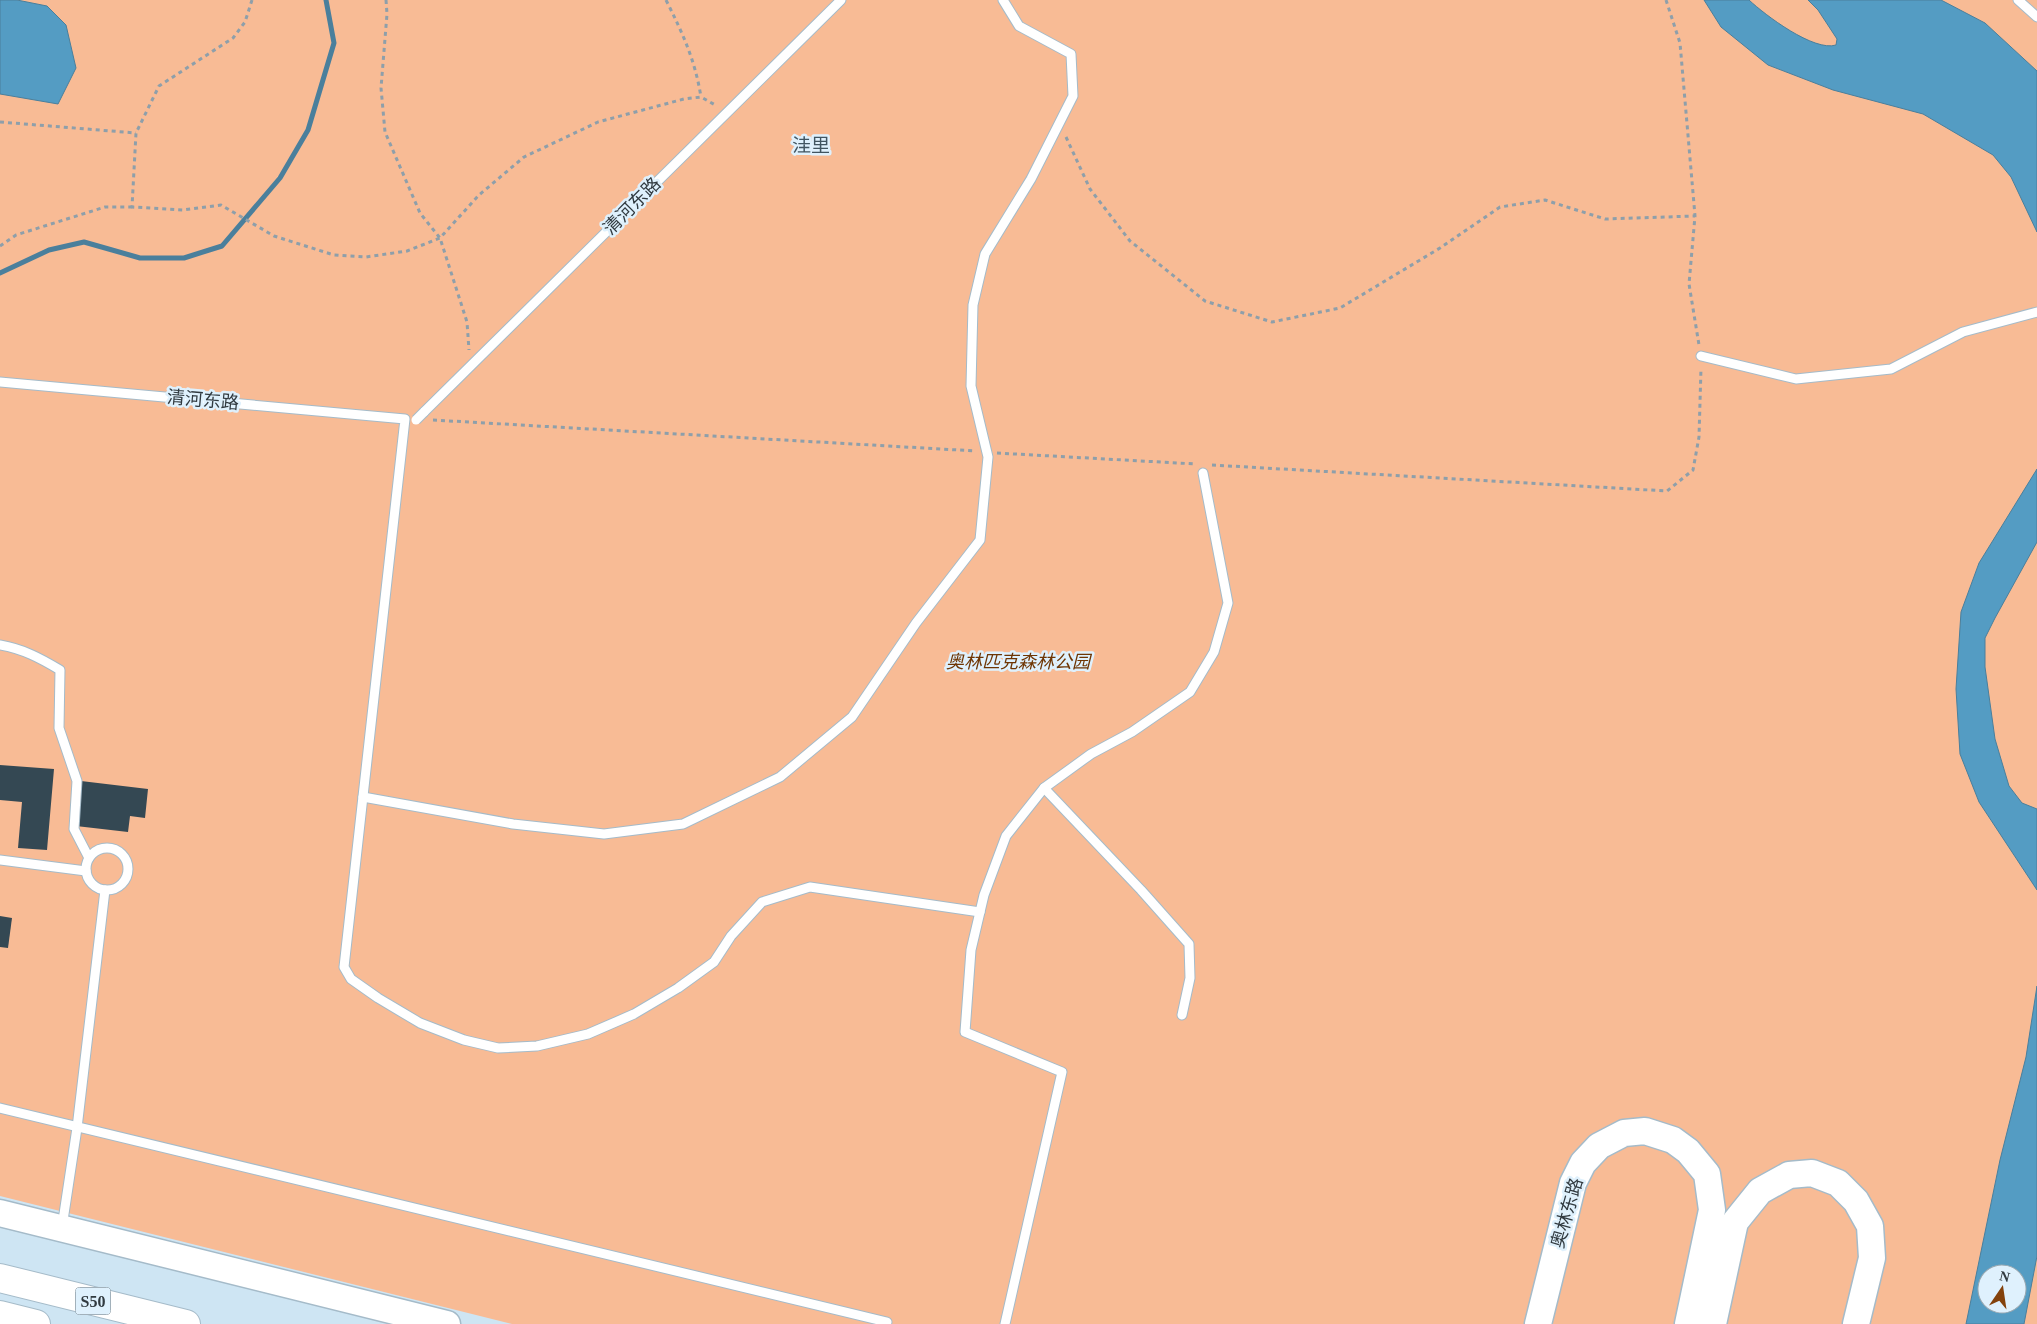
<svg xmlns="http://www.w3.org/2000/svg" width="2037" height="1324" viewBox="0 0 2037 1324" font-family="'Times New Roman','Noto Sans SC',serif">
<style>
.green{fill:#f8bb95;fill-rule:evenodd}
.water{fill:#549cc3;stroke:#4a7f9c;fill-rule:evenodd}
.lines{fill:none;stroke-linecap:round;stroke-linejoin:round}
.stream{stroke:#4a7f9c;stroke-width:5}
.building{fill:#344853}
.lane-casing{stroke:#a5bbc9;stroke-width:11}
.secondary-casing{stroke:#a5bbc9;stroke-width:29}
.highway-casing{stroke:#a5bbc9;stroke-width:30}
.path{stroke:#8e9faa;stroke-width:3;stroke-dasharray:4 4;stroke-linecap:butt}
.lane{stroke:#fff;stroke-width:9}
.secondary{stroke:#fff;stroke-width:26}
.highway{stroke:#fff;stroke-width:28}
.lane-bridge-casing{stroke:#a5bbc9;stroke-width:11;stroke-linecap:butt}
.lane-bridge{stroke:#fff;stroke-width:9}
.labels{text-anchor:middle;stroke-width:5;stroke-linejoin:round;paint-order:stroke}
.shield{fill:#dff1fd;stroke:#657179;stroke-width:1}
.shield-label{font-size:16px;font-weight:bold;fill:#313a40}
.street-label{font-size:18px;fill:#313a40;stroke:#dff1fd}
.park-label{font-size:18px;font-style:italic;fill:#6e3503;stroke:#dff1fd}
.neighbourhood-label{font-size:19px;fill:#415561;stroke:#dff1fd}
</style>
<rect width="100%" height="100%" fill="#cee5f3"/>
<path class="green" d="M0,0H2037V1324H512L0,1196ZM1987,1274H2017V1304H1987Z"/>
<g class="water">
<path d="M0,0H17L47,6L66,25L76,68L58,104L0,94Z"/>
<path d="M1704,0H1749C1765,15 1814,52 1836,45L1837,39L1818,10L1808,0H1941L1985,23L2037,71V232L2011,177L1993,155L1923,114L1833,90L1768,65L1721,27Z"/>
<path d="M2037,469V542L1995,618L1985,638V667L1995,739L2009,786L2022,803L2037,809V890L1979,802L1960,754L1956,689L1961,612L1979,563Z"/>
<path d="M2037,986V1256L2024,1324H1966L2000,1160L2026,1057ZM1987,1274H2017V1304H1987Z"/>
</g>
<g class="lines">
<path class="stream" d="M0,273L49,250L84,242L140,258H184L222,246L280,178L308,130L334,43L326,0"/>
</g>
<g class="building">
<path d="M0,765L54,769L47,850L18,848L22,802L0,800Z"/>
<path d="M81,781L148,789L145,818L130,816L128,832L76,826Z"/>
<path d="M0,916L12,918L8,948L0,947Z"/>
</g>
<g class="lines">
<g class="lane-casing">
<g id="lane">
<path d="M2018,0L2037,17"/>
<path d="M1701,356L1796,379L1891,369L1963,332L2037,312"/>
<path d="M0,382L405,419L344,967L351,979L378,998L420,1023L464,1040L498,1048L537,1046L588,1034L634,1014L678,988L714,962L731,936L762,902L810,887L980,912"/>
<path d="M424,412L841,0"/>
<path d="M0,645C23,649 40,658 60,670L59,728L77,781L74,829L89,858"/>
<path d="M1044,788L1141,890L1189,944L1190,978L1182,1015"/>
<path d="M363,797L513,824L604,834L683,824L780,777L852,717L916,623L980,540L988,457L971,386L973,305L985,254L1031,179L1073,96L1071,54L1019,26L1003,0"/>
<circle cx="107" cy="869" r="21"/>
<path d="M0,860L86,871"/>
<path d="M0,1108L887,1322"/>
<path d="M62,1227L77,1128L105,890"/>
<path d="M1005,1324L1062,1072L965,1032L971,950L984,895L1006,836L1044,788L1091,754L1132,732L1190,692L1214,652L1228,603L1203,473"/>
</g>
</g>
<g class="secondary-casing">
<g id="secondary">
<path d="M0,1213L447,1324"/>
<path d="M1538,1324L1573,1183L1583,1163L1599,1146L1624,1133L1645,1131L1673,1140L1688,1151L1707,1174L1712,1210L1688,1324"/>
<path d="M1713,1324L1735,1222L1760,1191L1789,1175L1812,1173L1838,1183L1856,1201L1870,1226L1872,1258L1856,1324"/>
</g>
</g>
<g class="highway-casing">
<g id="highway">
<path d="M0,1278L186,1324"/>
<path d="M0,1315L36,1324"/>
</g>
</g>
<g class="path">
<path d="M252,0L245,22L233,38L159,86L136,133L132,207L183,210L221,205L274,236L334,255L366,257L407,251L440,238L479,195L524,157L598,122L684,99L701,97L717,106"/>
<path d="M386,0L387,14L381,88L385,132L420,213L440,238L467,322L469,350"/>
<path d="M666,0C683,34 695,60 701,97"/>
<path d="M1666,0L1680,43L1695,216L1689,284L1699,345"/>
<path d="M0,122L136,133"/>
<path d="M1066,137L1090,189L1130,241L1205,301L1272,322L1340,308L1440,248L1500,207L1545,200L1605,219L1695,216"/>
<path d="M0,246L16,235L105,207H132"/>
<path d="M433,420L976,451"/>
<path d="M997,453L1196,464"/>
<path d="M1212,465L1667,491L1693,470L1699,437L1701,368"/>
</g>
<use href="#lane" class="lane"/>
<use href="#secondary" class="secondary"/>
<use href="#highway" class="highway"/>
<g class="lane-bridge-casing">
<path id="lane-bridge" d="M416,420L424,412"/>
</g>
<use href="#lane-bridge" class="lane-bridge"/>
</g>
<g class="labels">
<rect class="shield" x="75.5" y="1287.5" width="35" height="27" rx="4"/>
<g class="shield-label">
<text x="93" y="1307">S50</text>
</g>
<g class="street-label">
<text transform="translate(632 206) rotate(-45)" y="6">清河东路</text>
<text transform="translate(203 400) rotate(5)" y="6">清河东路</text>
<text transform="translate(1567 1213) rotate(-74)" y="6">奥林东路</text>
</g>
<g class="park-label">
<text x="1018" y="668">奥林匹克森林公园</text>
</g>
<g class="neighbourhood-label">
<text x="811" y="152">洼里</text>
</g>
</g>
<g transform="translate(2002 1289) rotate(13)"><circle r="24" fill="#dff1fd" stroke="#99a8b1"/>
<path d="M0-4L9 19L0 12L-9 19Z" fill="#83420c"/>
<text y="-8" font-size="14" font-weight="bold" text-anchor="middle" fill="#313a40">N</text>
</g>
</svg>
